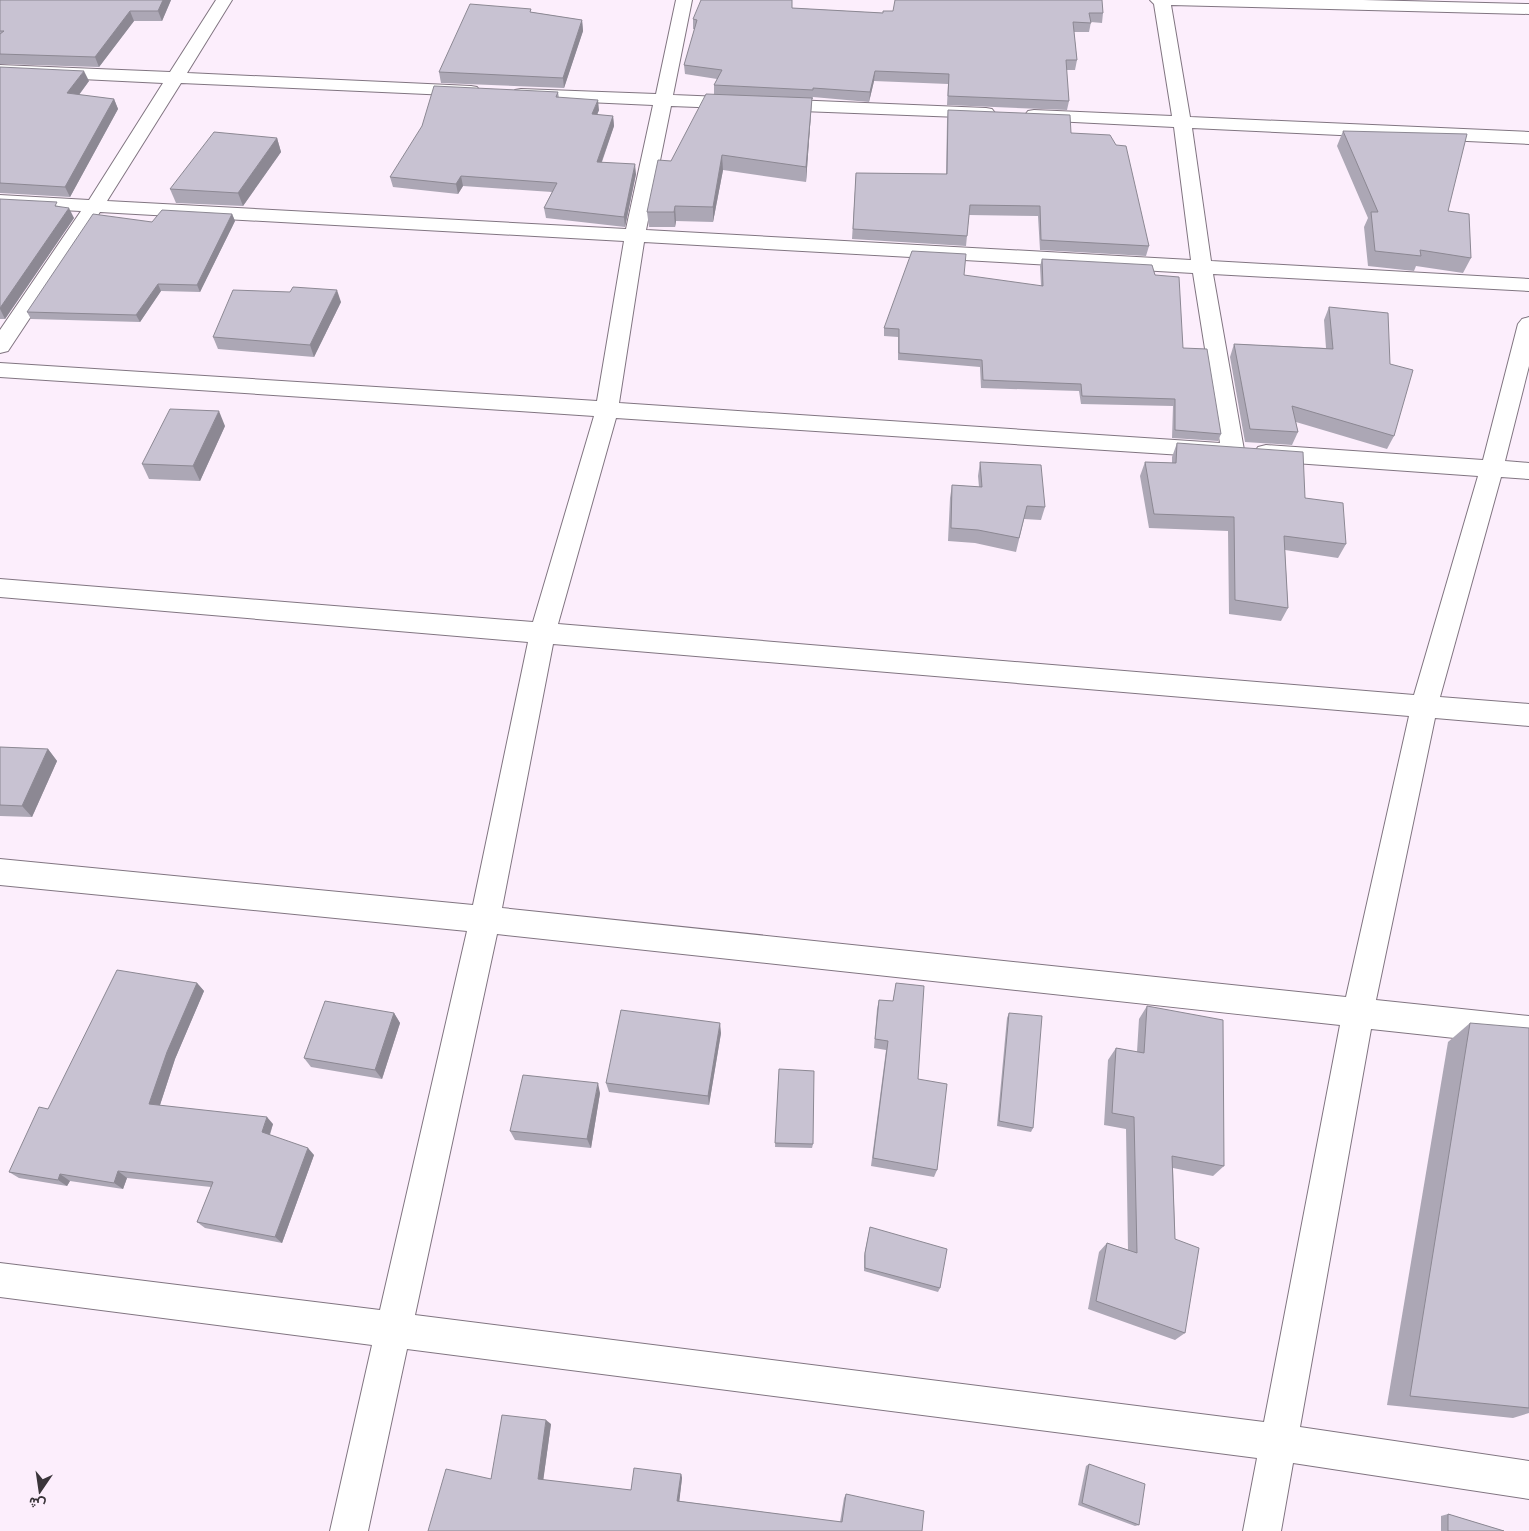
<svg xmlns="http://www.w3.org/2000/svg" width="1529" height="1531" viewBox="0 0 1529 1531" font-family="Jost,Vazirmatn,sans-serif">
<style>
.lines{fill:none;stroke-linecap:round;stroke-linejoin:round}
.minor-casing{stroke:#817581;stroke-width:2}
.minor{fill:#fff;fill-rule:evenodd}
.wall{fill:#aca7b5}
.shaded-wall{fill:#8c8893}
.building{fill:#c8c2d2;stroke:#8c8893}
</style>
<rect width="100%" height="100%" fill="#fceefc"/>
<g class="lines">
<g class="minor-casing">
<path id="minor" d="M216,0H232L187,73L471,86L477,87L480,91L477,95L471,96L181,83L107,201L626,229L653,105L521,99L515,98L512,94L515,90L521,89L656,94L676,0H692L673,95L986,108L992,109L995,113L992,117L986,118L671,106L646,230L1191,260L1174,127L1034,120L1028,119L1025,115L1028,111L1034,110L1172,116L1154,4L1150,0H1363L1529,4V14L1171,5L1190,117L1529,132V144L1192,128L1211,261L1529,279V291L1213,274L1244,450L1241,456L1233,458L1225,456L1223,452L1213,457L616,418L558,624L1414,695L1478,476L1266,461L1258,459L1254,453L1258,447L1266,445L1483,460L1518,324L1522,319L1529,317V366L1505,461L1529,463V479L1501,477L1440,697L1529,704V726L1435,718L1376,1000L1529,1016V1046L1371,1029L1300,1427L1529,1461V1499L1293,1463L1281,1531H1243L1257,1458L407,1349L368,1531H330L372,1345L0,1297V1263L380,1310L467,931L0,885V859L473,905L528,642L0,597V579L533,622L594,416L0,377V363L597,401L624,241L100,212L8,351L0,353V330L81,211L0,207V195L89,200L163,83L0,75V65L170,72ZM644,242L1193,273L1220,443L619,403ZM553,644L1409,716L1346,997L502,908ZM497,934L1340,1025L1264,1422L415,1315Z"/>
</g>
<use href="#minor" class="minor"/>
</g>
<g class="wall">
<path d="M0,0H171L162,21H134L99,67L0,64Z"/>
<path d="M792,8L883,13V11L1103,13L1102,23L1091,22L1089,32H1074L1077,60L1075,70H1066L1069,101L1067,110L947,105L948,84L874,81L869,102L813,97V99H812L806,182L723,170L713,222L676,221L675,227H649L647,212L671,161L714,94V85L717,79L685,74L684,65L695,29H693V19Z"/>
<path d="M531,12L582,20L583,31L564,88L441,83L439,72Z"/>
<path d="M0,67L89,81L79,95L114,99L118,109L70,197L0,193Z"/>
<path d="M558,92L559,98L599,110L597,115L613,116L614,126L602,162L636,174L625,227L546,218L544,208L552,192L463,186L458,194L393,187L390,177Z"/>
<path d="M948,110L1071,133L1149,246L1146,256L1040,250L1038,216L969,215L966,246L852,239L856,173L946,174L947,120Z"/>
<path d="M1343,131L1448,211L1471,258L1463,273L1416,266L1414,271L1368,266L1364,227L1368,218L1337,146Z"/>
<path d="M277,138L281,152L243,206L176,203L170,189Z"/>
<path d="M0,199L59,206L74,218L5,319H0Z"/>
<path d="M232,214L235,221L200,292L161,291L140,322L31,319L27,312L152,222Z"/>
<path d="M1042,259L1155,275L1183,348L1221,434L1218,441L1172,438L1173,406L1081,404L1079,391L981,388L980,367L898,360V337L884,336V328L1041,286L1040,266Z"/>
<path d="M341,302L314,357L218,349L213,337Z"/>
<path d="M1329,307L1394,436L1387,449L1296,422L1298,432L1292,445L1245,442L1230,357L1234,344L1326,348L1324,320Z"/>
<path d="M225,426L200,481L149,479L142,464Z"/>
<path d="M1177,443L1305,498L1346,544L1338,558L1285,550L1288,608L1281,621L1229,614L1228,531L1149,528L1140,476L1145,462L1172,463V457Z"/>
<path d="M980,462L1045,507L1041,520L1024,519L1016,552L975,543L948,541L950,498L952,485L979,487L978,476Z"/>
<path d="M0,747L48,749L57,761L32,817L0,816Z"/>
<path d="M197,983L204,991L175,1059L160,1105L273,1124L270,1135L314,1155L282,1243L205,1228L197,1222L211,1187L127,1178L123,1189L70,1181L67,1186L19,1178L9,1172L48,1109Z"/>
<path d="M896,983L918,1079L937,1170L934,1177L871,1166L886,1050L874,1048L877,1009L879,1000L893,1001Z"/>
<path d="M1147,1006L1224,1166L1213,1176L1173,1168L1175,1239L1185,1333L1175,1340L1088,1309L1099,1252L1107,1243L1128,1250L1126,1129L1104,1125L1108,1060L1116,1048L1137,1052L1139,1019Z"/>
<path d="M394,1013L400,1023L382,1079L311,1067L304,1058Z"/>
<path d="M1009,1013L1033,1128L1031,1132L997,1126L1007,1018Z"/>
<path d="M1470,1023L1529,1408V1413L1513,1418L1387,1405L1448,1042Z"/>
<path d="M721,1033L709,1105L609,1092L606,1083Z"/>
<path d="M779,1069L813,1144L812,1148L775,1147Z"/>
<path d="M600,1093L591,1148L515,1140L510,1131Z"/>
<path d="M870,1227L940,1288L938,1292L864,1271V1256Z"/>
<path d="M551,1424L543,1480L631,1490L681,1474L682,1478L679,1501L840,1522L844,1498L846,1494L922,1531H428L491,1479Z"/>
<path d="M1089,1464L1139,1525L1135,1526L1078,1505L1086,1466Z"/>
<path d="M1448,1514L1504,1531H1441V1516Z"/>
</g>
<g class="shaded-wall">
<path d="M163,0H171L162,21L158,11Z"/>
<path d="M130,11L134,21L99,67L95,57Z"/>
<path d="M582,20L583,31L564,88L563,78Z"/>
<path d="M84,71L89,81L72,104L67,93Z"/>
<path d="M875,71L874,81L869,102L870,92Z"/>
<path d="M812,98L811,113L806,182V167Z"/>
<path d="M114,99L118,109L70,197L65,187Z"/>
<path d="M598,100L599,110L593,124L592,114Z"/>
<path d="M613,116L614,126L598,172L597,162Z"/>
<path d="M277,138L281,152L243,206L238,193Z"/>
<path d="M722,155L723,170L713,222V207Z"/>
<path d="M635,164L636,174L625,227L624,217Z"/>
<path d="M461,176L463,186L458,194L456,184Z"/>
<path d="M675,206L676,221L675,227L674,212Z"/>
<path d="M69,208L74,218L5,319L0,309V308Z"/>
<path d="M232,214L235,221L200,292L197,285Z"/>
<path d="M158,284L161,291L140,322L136,315Z"/>
<path d="M337,290L341,302L314,357L310,345Z"/>
<path d="M219,411L225,426L200,481L193,466Z"/>
<path d="M48,749L57,761L32,817L22,806Z"/>
<path d="M197,983L204,991L175,1059L158,1111L149,1104L167,1052Z"/>
<path d="M394,1013L400,1023L382,1079L375,1070Z"/>
<path d="M720,1023L721,1033L709,1105L708,1096Z"/>
<path d="M598,1083L600,1093L591,1148L587,1139Z"/>
<path d="M267,1117L273,1124L268,1139L262,1132Z"/>
<path d="M308,1148L314,1155L282,1243L275,1237Z"/>
<path d="M118,1171L127,1178L123,1189L114,1183Z"/>
<path d="M60,1174L70,1181L67,1186L58,1180Z"/>
<path d="M546,1420L551,1424L543,1482L538,1479Z"/>
<path d="M681,1474L682,1478L679,1504L677,1501Z"/>
</g>
<g class="building">
<path d="M0,0H163L158,11H130L95,57L0,54V34L4,31H0Z"/>
<path d="M701,0H792V8L883,13V11H893L895,0H1102L1103,13H1089L1091,23L1073,22L1077,60H1066L1069,101L948,96L949,74L875,71L870,92L813,88V90L714,85L722,70L684,65L697,20L693,19Z"/>
<path d="M470,4L531,9L530,12L582,20L563,78L439,72Z"/>
<path d="M0,67L84,71L67,93L114,99L65,187L0,183Z"/>
<path d="M434,86L558,92L556,97L598,100L592,114L613,116L597,162L635,164L624,217L544,208L557,183L461,176L456,184L390,177L422,126Z"/>
<path d="M706,94L812,98L806,167L722,155L713,207L675,206L674,212H647L658,160L671,161Z"/>
<path d="M948,110L1070,115L1071,133L1110,135L1116,145L1126,146L1149,246L1041,240L1040,206L970,205L967,236L853,229L856,173L947,174Z"/>
<path d="M1343,131L1467,134L1448,211L1469,214L1471,258L1420,250L1421,256L1375,251L1371,212H1378Z"/>
<path d="M214,132L277,138L238,193L170,189Z"/>
<path d="M0,199L57,202L55,206L69,208L0,308Z"/>
<path d="M162,210L232,214L197,285L158,284L136,315L27,312L93,214L152,222Z"/>
<path d="M912,251L966,254L964,275L1043,286L1042,259L1152,265L1155,275L1179,277L1183,348L1207,349L1221,434L1175,430V399L1082,396L1081,384L983,380L982,360L899,353V329L884,328Z"/>
<path d="M293,287L337,290L310,345L213,337L233,290L290,292Z"/>
<path d="M1329,307L1388,313L1390,364L1413,370L1394,436L1292,406L1298,432L1250,429L1234,344L1333,349Z"/>
<path d="M170,409L219,411L193,466L142,464Z"/>
<path d="M1177,443L1303,452L1305,498L1343,503L1346,544L1284,536L1288,608L1235,600L1234,517L1154,514L1145,462L1176,463Z"/>
<path d="M980,462L1041,465L1045,507L1027,506L1019,538L978,530L951,528L952,485L982,487Z"/>
<path d="M0,747L48,749L22,806L0,805Z"/>
<path d="M117,970L197,983L167,1052L149,1104L267,1117L262,1132L308,1148L275,1237L197,1222L213,1182L118,1171L114,1183L60,1174L58,1180L9,1172L39,1107L48,1109Z"/>
<path d="M896,983L924,986L918,1079L947,1084L937,1170L873,1158L888,1041L875,1039L879,1000L893,1001Z"/>
<path d="M325,1001L394,1013L375,1070L304,1058Z"/>
<path d="M1147,1006L1223,1020L1224,1166L1172,1156L1175,1239L1199,1248L1185,1333L1096,1301L1107,1243L1137,1253L1134,1117L1112,1113L1116,1048L1144,1053Z"/>
<path d="M621,1010L720,1023L708,1096L606,1083Z"/>
<path d="M1009,1013L1042,1016L1033,1128L999,1121Z"/>
<path d="M1470,1023L1529,1028V1408L1410,1396Z"/>
<path d="M779,1069L814,1071L813,1144L775,1143Z"/>
<path d="M523,1075L598,1083L587,1139L510,1131Z"/>
<path d="M870,1227L947,1249L940,1288L865,1268V1253Z"/>
<path d="M502,1415L546,1420L538,1479L631,1490L634,1468L681,1474L677,1501L842,1522L846,1494L924,1511L922,1531H428L446,1469L491,1479Z"/>
<path d="M1089,1464L1145,1484L1139,1525L1082,1503Z"/>
<path d="M1448,1514L1504,1531H1448Z"/>
</g>
<g transform="translate(40 1491) rotate(193)" stroke="#fceefc" stroke-width="4" paint-order="stroke">
<path d="M0-4L9 19L0 12L-9 19Z" fill="#3a353a"/>
<text y="-8" font-size="14" font-weight="bold" text-anchor="middle" fill="#3a353a">ش</text>
</g>
</svg>
